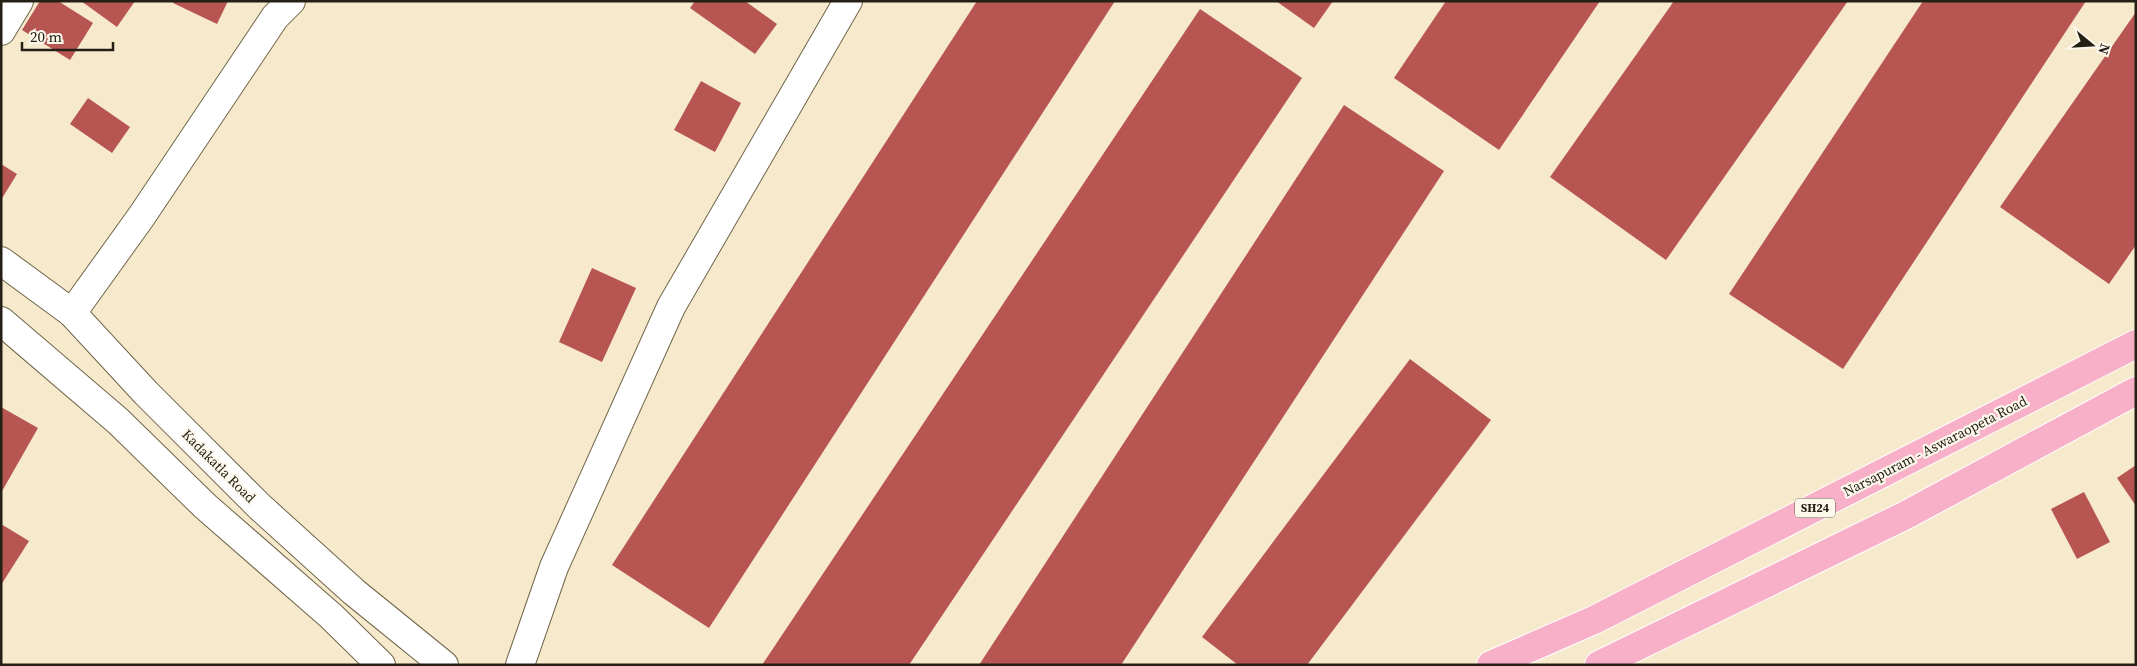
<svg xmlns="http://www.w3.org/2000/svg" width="2137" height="666" viewBox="0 0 2137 666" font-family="'Source Serif 4',serif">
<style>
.building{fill:#b75553}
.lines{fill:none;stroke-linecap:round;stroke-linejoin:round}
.minor-casing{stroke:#70654a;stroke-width:30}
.major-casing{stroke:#fff;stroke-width:30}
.minor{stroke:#fff;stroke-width:28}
.major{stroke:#f8afc8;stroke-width:28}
.labels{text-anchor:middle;stroke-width:4.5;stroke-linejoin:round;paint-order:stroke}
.shield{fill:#fdf8ec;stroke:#666156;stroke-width:1}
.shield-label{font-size:12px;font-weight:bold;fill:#252015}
.street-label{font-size:14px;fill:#252015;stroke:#fdf8ec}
</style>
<rect width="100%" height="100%" fill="#f7eacc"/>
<g class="building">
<path d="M40,1H58L93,23L70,60L22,30Z"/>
<path d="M81,1H135L117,27Z"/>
<path d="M174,1H228L217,24L173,3Z"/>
<path d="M695,1H745L777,24L755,54L690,8Z"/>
<path d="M977,1H1115L709,628L612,565Z"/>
<path d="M1276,1H1333L1314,28Z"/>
<path d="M1446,1H1600L1499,150L1394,78Z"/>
<path d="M1674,1H1848L1666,260L1550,177Z"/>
<path d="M1923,1H2086L1843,369L1729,294Z"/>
<path d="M1200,9L1302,78L909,665H762Z"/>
<path d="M2136,12V245L2109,284L2000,207Z"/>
<path d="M701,81L741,103L715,152L674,130Z"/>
<path d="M88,98L130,127L112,153L70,124Z"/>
<path d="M1344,105L1444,171L1121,665H979Z"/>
<path d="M1,164L17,174L1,200Z"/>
<path d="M592,268L636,288L602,362L559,342Z"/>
<path d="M1410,359L1491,420L1307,665H1238L1202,637Z"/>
<path d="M1,407L38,428L1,493Z"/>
<path d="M2136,465V506L2117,478Z"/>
<path d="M2084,492L2110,542L2077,559L2051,509Z"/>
<path d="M1,524L29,541L1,585Z"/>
</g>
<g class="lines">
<g class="minor-casing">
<g id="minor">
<path d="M1,31L19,1"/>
<path d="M1,261L72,313L146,393L260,507L354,592L444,665"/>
<path d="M72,313L141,217L275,17L291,1"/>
<path d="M1,321L118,421L205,506L331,616L381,665"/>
<path d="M520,665L554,567L671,307L848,1"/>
</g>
</g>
<g class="major-casing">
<g id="major">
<path d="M1491,665L1594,620L2136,344"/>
<path d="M1599,665L1906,515L2136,391"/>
</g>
</g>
<use href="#minor" class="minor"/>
<use href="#major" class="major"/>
</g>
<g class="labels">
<rect class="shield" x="1795" y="498.5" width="40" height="19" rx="4"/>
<g class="shield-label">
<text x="1815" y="512">SH24</text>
</g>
<g class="street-label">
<text transform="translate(1935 446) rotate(-27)" y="5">Narsapuram - Aswaraopeta Road</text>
<text transform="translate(219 466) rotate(45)" y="5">Kadakatla Road</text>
</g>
</g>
<rect width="2137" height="666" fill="none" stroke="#252015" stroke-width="5"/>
<g transform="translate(2092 45) rotate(108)" stroke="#fdf8ec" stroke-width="4" paint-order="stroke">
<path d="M0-4L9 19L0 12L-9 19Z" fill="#252015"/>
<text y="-8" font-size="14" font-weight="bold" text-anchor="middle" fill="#252015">N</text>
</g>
<path d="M22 42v8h91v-8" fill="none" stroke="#252015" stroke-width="2.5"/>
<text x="30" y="42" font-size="15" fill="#252015" stroke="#fdf8ec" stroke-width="4" paint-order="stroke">20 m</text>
</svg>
